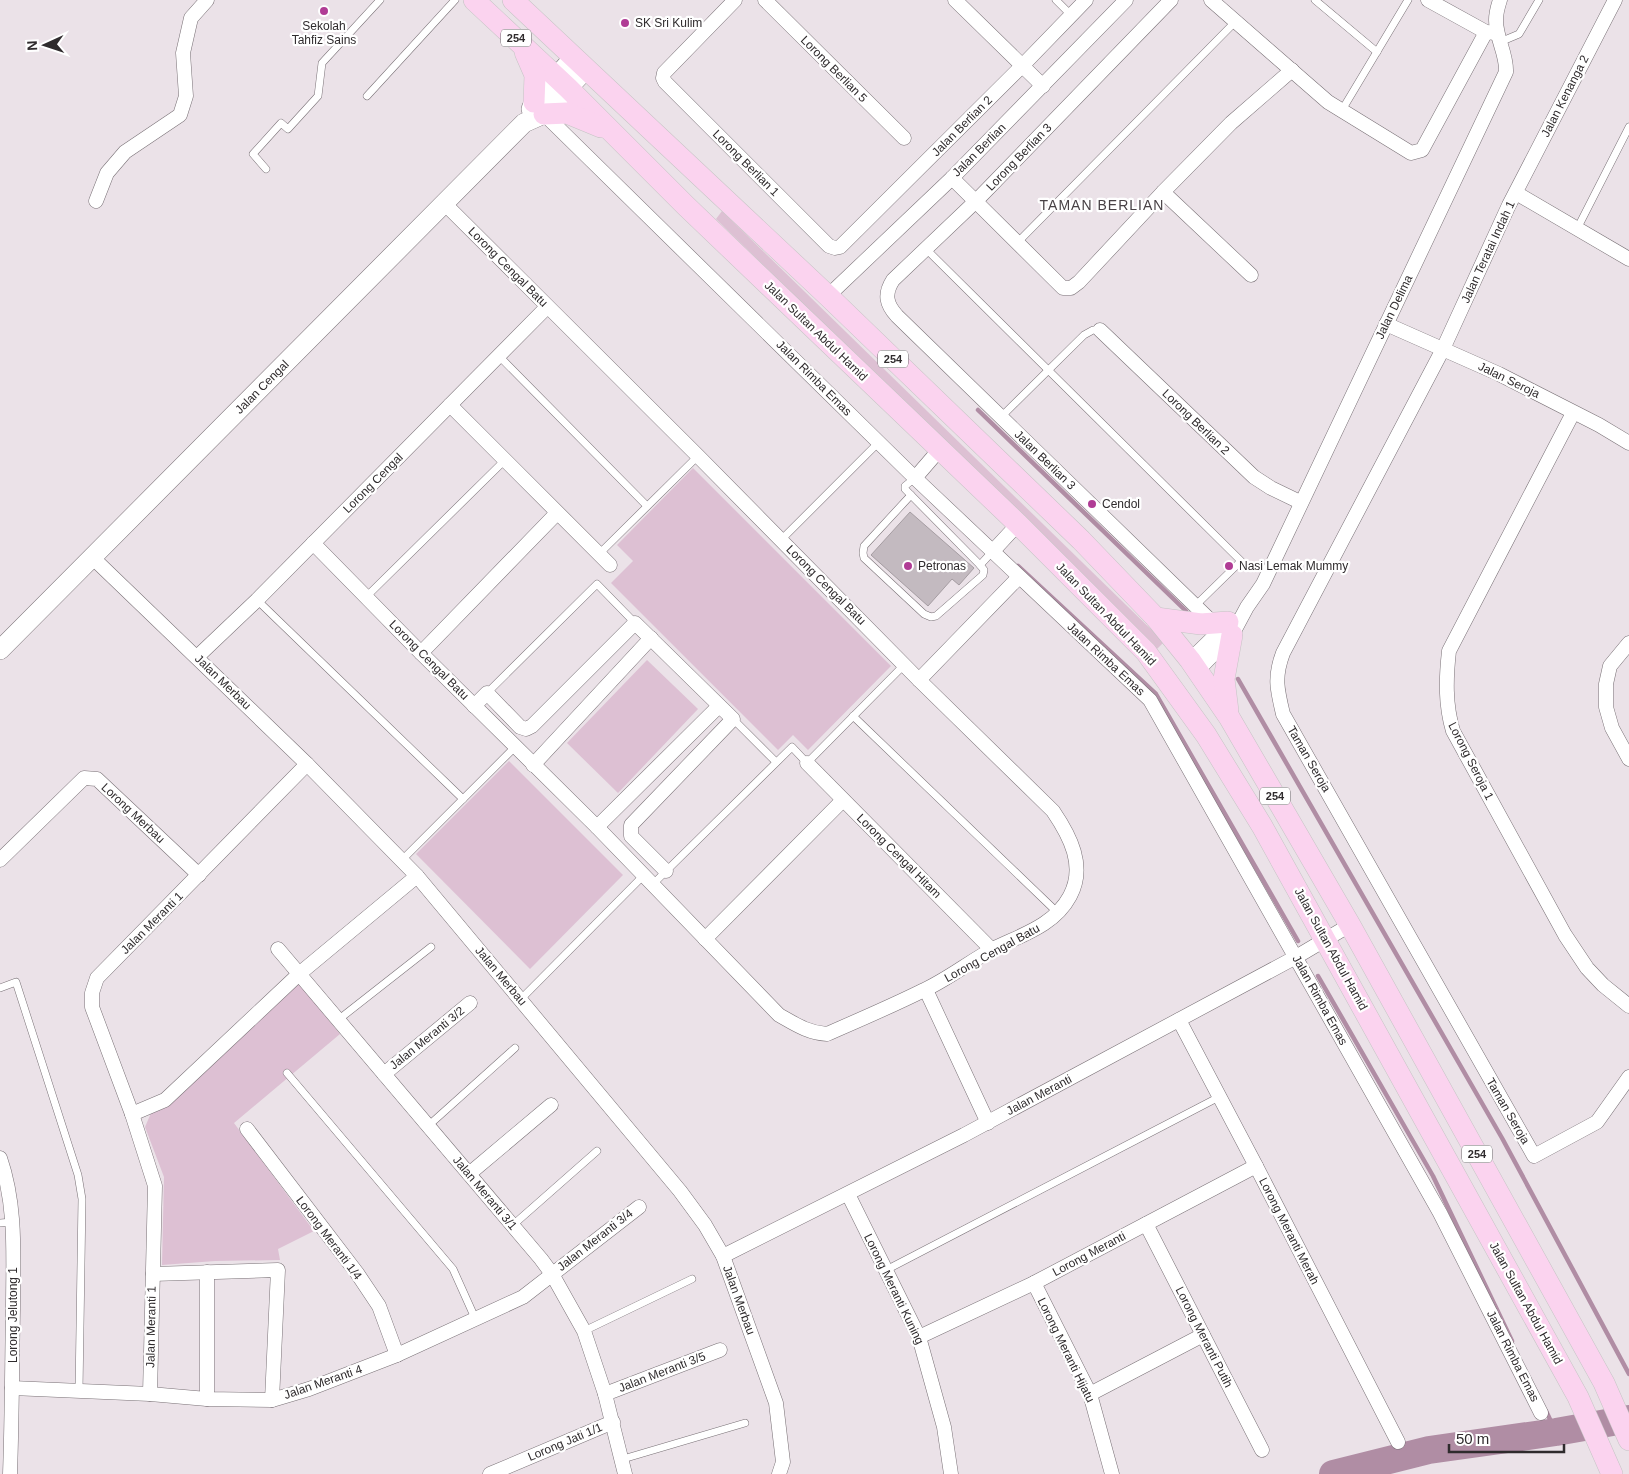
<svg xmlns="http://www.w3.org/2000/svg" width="1629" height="1474" viewBox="0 0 1629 1474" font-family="Arial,sans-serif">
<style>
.green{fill:#ddc0d3}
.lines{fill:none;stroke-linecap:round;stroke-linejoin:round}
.stream{stroke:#b08da4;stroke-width:4.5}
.river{stroke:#b08da4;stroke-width:28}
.building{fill:#c3bac0;stroke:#a59da2}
.lane-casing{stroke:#797176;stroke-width:8}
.street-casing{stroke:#797176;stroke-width:15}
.secondary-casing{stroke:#797176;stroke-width:20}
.primary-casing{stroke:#c5c4c4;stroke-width:22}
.lane{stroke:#fff;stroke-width:7}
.street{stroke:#fff;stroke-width:14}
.secondary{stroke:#fff;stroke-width:19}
.primary{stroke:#fbd3ef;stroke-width:21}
.poi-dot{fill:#b03c95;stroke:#fff;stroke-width:2}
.labels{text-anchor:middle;stroke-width:4.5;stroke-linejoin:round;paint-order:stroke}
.shield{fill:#fff;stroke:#6d6b6c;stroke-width:1}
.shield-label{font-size:11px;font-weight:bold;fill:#2f2b2d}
.poi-label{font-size:12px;fill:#2f2b2d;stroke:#fff;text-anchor:start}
.street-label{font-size:12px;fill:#2f2b2d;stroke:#fff}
.neighbourhood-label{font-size:14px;letter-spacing:1px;fill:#484145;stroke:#fff}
</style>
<rect width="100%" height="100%" fill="#ebe2e8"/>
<g class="green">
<path d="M722,211L1164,642L1157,649L716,219Z"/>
<path d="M693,468L891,666L808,750L793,735L778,750L611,583L633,561L617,545Z"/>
<path d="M647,660L698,709L618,793L567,743Z"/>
<path d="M509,761L623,875L530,969L416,854Z"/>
<path d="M299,984L340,1034L234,1123L314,1231L278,1249L280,1260L215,1261L162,1265L164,1177L145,1127L151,1113Z"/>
</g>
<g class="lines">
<g class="stream">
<path d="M978,410L1186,611"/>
<path d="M1018,566L1156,694L1298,941"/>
<path d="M1238,679L1502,1138L1629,1374"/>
<path d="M1318,976L1433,1176L1512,1341"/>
<path d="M1546,1411L1556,1432"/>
</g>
<path class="river" d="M1333,1474L1429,1450L1556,1432L1629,1419"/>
</g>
<path class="building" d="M910,512L974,568L959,585L952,579L928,606L871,555Z"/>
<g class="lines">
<g class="lane-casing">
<g id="lane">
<path d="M1056,0L1071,15"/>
<path d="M1315,0L1377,52"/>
<path d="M1500,42L1519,34L1539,0"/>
<path d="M367,96L455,0"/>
<path d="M1342,110L1408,0"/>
<path d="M266,169L253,154L281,123L288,129L318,96L322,63L380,0"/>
<path d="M1577,229L1629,127"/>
<path d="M1018,242L1236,21"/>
<path d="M926,249L1241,561L1195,606"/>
<path d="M499,356L647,506"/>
<path d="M1001,417L1084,335L1093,330H1100"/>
<path d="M915,478L905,486V489L980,565L993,551"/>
<path d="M911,495L864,546L863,553L864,558L924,614L931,617L936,616L983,575L984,570L980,565"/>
<path d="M781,540L879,442"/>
<path d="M599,554L698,456"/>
<path d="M366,597L505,460"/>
<path d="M257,600L463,799"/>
<path d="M487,693L597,584L635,623"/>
<path d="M853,716L1058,913"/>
<path d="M733,719L776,762"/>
<path d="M402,860L515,747"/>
<path d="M652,885L792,747L807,763L904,665"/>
<path d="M0,988L16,982L78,1175L82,1199L79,1391"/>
<path d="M521,999L643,876"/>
<path d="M338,1020L431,947"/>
<path d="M287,1073L453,1269L475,1318"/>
<path d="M428,1126L515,1048"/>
<path d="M0,1223L13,1222"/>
<path d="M513,1225L597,1151"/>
<path d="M886,1270L1219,1097"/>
<path d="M584,1331L692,1279"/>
<path d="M623,1459L745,1423"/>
</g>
</g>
<g class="street-casing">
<g id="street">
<path d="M735,0L664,73L663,78L665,82L829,246L835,248L840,247L1023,65L1086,0"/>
<path d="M765,0L904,138"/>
<path d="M955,0L1043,86"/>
<path d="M1171,0L976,201L893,280C884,294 886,304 897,316L1214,624"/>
<path d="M1211,0L1328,102L1411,153L1422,150L1486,32"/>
<path d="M1428,0L1486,32L1495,33"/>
<path d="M1615,0L1509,205L1443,349L1283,653C1274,677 1277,689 1283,714L1534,1156L1597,1122L1629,1077"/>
<path d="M544,114L915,478L1150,700L1440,1213L1541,1413"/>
<path d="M952,178L1063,288H1071L1079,282L1163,192L1231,123L1292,70"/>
<path d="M1163,192L1251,275"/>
<path d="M1516,193L1629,259"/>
<path d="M96,201L107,173L125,152L180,115L186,96L183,53L191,18L207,0"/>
<path d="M828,296L952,178L1126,0"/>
<path d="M1386,324L1499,374L1599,425L1629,443"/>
<path d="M1100,330L1254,477L1271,488L1300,502"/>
<path d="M450,405L610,565"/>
<path d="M1573,413L1449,651C1446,678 1445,704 1453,731L1565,935L1587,968L1603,985L1629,1006"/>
<path d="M915,478L940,449"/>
<path d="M313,543L421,653L597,827L779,1015C795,1024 808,1033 827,1034C859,1020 892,1006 924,990C948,979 969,962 993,949C1021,935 1054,926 1070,896C1086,866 1070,836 1053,811L919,680L698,456L445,204"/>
<path d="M993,551L1018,524"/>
<path d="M92,557L307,764L417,876L680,1191L705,1225L723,1256L776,1403L783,1462L779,1474"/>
<path d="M1629,643L1610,666L1606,684V707L1612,728L1629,759"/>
<path d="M421,653L557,513"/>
<path d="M197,657L257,600L547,307"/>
<path d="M1190,660L1231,620"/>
<path d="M1198,670L1232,635L1247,607L1263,584L1506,72C1507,54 1496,39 1496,20C1496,14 1498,6 1500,0"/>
<path d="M919,680L1019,577"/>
<path d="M474,706L487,693L520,727L526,729L532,726L635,623L733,719L631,825V836L666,871"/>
<path d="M807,763L992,950"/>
<path d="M533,765L651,638"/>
<path d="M597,827L719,706"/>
<path d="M0,860L84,778L97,779L199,875"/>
<path d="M705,939L843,800"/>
<path d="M278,949L541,1259L552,1274L584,1331L605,1394L625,1474"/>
<path d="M926,990L988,1123"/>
<path d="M1179,1020L1256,1166L1398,1442"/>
<path d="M384,1074L470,1003"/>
<path d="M132,1114L165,1100L299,974L417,876"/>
<path d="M247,1129L357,1273L379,1306L397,1355"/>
<path d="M0,1158C17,1207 13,1258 13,1309C12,1364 12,1419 10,1474"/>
<path d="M469,1174L551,1105"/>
<path d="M848,1194L919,1337L944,1427L951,1474"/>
<path d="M1146,1224L1262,1450"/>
<path d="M723,1256L964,1135L1296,957L1350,925"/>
<path d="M207,1272V1399"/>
<path d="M153,1274L278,1270L272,1400"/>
<path d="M1034,1283L1090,1394L1112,1474"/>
<path d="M919,1337L1034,1283L1256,1166"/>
<path d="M12,1388L150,1394L207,1399L272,1400L309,1389L397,1355L523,1297L639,1207"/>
<path d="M150,1394L155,1186L132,1114L92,1007V993L97,978L307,764"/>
<path d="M605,1394L720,1350"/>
<path d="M1090,1394L1203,1335"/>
<path d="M490,1474L613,1422"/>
</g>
</g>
<g class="secondary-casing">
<g id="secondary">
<path d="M531,109L534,102L574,57"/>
<path d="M0,650L524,123L544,114L586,69"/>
</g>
</g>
<g class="primary-casing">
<g id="primary">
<path d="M474,0L568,88L686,206L1018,524L1146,652L1206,735L1262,826L1578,1397L1612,1474"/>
<path d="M513,0L828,296L1081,540L1156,618L1190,660L1229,717L1350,925L1604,1383L1629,1440"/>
<path d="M525,52L535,75L534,102"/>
<path d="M544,114L567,113L601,127"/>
<path d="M1156,618L1201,624L1228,622"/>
<path d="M1228,711L1224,679L1232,635"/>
</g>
</g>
<use href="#lane" class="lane"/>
<use href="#street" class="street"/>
<use href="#secondary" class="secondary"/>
<use href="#primary" class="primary"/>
</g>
<g class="poi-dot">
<circle cx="324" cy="11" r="5"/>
<circle cx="625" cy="23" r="5"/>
<circle cx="1092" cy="504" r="5"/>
<circle cx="908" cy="566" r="5"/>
<circle cx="1229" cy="566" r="5"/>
</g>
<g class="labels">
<g class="shield">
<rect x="501" y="29.5" width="30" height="17" rx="4"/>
<rect x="878" y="350.5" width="30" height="17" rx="4"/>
<rect x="1260" y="787.5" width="30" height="17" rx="4"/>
<rect x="1462" y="1145.5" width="30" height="17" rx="4"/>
</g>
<g class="shield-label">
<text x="516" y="42">254</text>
<text x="893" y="363">254</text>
<text x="1275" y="800">254</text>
<text x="1477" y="1158">254</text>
</g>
<g class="poi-label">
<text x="635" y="27">SK Sri Kulim</text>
<text x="324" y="30" text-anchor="middle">Sekolah<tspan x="324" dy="14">Tahfiz Sains</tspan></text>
<text x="1102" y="508">Cendol</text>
<text x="918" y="570">Petronas</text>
<text x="1239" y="570">Nasi Lemak Mummy</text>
</g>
<g class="street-label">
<text transform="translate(834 69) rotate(45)" y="4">Lorong Berlian 5</text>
<text transform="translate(1565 96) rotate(-63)" y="4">Jalan Kenanga 2</text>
<text transform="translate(962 126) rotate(-45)" y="4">Jalan Berlian 2</text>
<text transform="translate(979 150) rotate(-45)" y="4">Jalan Berlian</text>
<text transform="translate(1019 157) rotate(-46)" y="4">Lorong Berlian 3</text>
<text transform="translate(746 163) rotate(45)" y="4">Lorong Berlian 1</text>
<text transform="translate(1488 252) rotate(-65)" y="4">Jalan Teratai Indah 1</text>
<text transform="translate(508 267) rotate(45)" y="4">Lorong Cengal Batu</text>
<text transform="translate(1394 307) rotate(-64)" y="4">Jalan Delima</text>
<text transform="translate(816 331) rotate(44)" y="4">Jalan Sultan Abdul Hamid</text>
<text transform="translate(814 378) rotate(45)" y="4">Jalan Rimba Emas</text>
<text transform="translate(1509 380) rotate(26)" y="4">Jalan Seroja</text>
<text transform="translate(262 387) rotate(-45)" y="4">Jalan Cengal</text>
<text transform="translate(1196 422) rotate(44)" y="4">Lorong Berlian 2</text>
<text transform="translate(1045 460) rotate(44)" y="4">Jalan Berlian 3</text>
<text transform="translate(373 483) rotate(-45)" y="4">Lorong Cengal</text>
<text transform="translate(826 585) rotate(45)" y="4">Lorong Cengal Batu</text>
<text transform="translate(1106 614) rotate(46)" y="4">Jalan Sultan Abdul Hamid</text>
<text transform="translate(1106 659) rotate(43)" y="4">Jalan Rimba Emas</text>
<text transform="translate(429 660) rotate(45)" y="4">Lorong Cengal Batu</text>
<text transform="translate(223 682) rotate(44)" y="4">Jalan Merbau</text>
<text transform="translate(1309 759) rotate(60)" y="4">Taman Seroja</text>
<text transform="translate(1471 761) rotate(63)" y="4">Lorong Seroja 1</text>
<text transform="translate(133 813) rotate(43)" y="4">Lorong Merbau</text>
<text transform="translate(899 856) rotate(45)" y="4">Lorong Cengal Hitam</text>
<text transform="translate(152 923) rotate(-45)" y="4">Jalan Meranti 1</text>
<text transform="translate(1331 949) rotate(61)" y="4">Jalan Sultan Abdul Hamid</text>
<text transform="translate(992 953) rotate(-29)" y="4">Lorong Cengal Batu</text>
<text transform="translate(501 976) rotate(50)" y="4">Jalan Merbau</text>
<text transform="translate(1320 1000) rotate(61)" y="4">Jalan Rimba Emas</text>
<text transform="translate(427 1038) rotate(-39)" y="4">Jalan Meranti 3/2</text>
<text transform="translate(1039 1095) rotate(-28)" y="4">Jalan Meranti</text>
<text transform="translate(1508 1111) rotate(60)" y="4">Taman Seroja</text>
<text transform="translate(485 1193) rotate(50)" y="4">Jalan Meranti 3/1</text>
<text transform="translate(1289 1231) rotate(63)" y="4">Lorong Meranti Merah</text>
<text transform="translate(329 1238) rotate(53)" y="4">Lorong Meranti 1/4</text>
<text transform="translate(595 1240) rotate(-38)" y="4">Jalan Meranti 3/4</text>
<text transform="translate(1089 1254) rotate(-28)" y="4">Lorong Meranti</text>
<text transform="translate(894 1289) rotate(64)" y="4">Lorong Meranti Kuning</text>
<text transform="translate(739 1300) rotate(70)" y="4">Jalan Merbau</text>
<text transform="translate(1526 1303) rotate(61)" y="4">Jalan Sultan Abdul Hamid</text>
<text transform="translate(13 1315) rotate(-90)" y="4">Lorong Jelutong 1</text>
<text transform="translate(151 1327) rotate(-89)" y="4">Jalan Meranti 1</text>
<text transform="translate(1204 1337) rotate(63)" y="4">Lorong Meranti Putih</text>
<text transform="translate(1066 1350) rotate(64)" y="4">Lorong Meranti Hijatu</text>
<text transform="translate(1513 1356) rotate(63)" y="4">Jalan Rimba Emas</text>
<text transform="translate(662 1372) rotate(-21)" y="4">Jalan Meranti 3/5</text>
<text transform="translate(323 1382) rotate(-19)" y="4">Jalan Meranti 4</text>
<text transform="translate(565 1442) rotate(-23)" y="4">Lorong Jati 1/1</text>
</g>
<g class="neighbourhood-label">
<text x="1102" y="210">TAMAN BERLIAN</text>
</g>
</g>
<g transform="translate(45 45) rotate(267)" stroke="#ffffff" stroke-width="4" paint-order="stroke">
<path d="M0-4L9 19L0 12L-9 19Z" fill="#2f2b2d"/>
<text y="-8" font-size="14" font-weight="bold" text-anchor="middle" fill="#2f2b2d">N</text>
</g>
<path d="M1449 1444v8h115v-8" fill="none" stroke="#2f2b2d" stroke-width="2.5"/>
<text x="1456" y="1444" font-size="15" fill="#2f2b2d" stroke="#ffffff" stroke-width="4" paint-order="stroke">50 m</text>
</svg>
